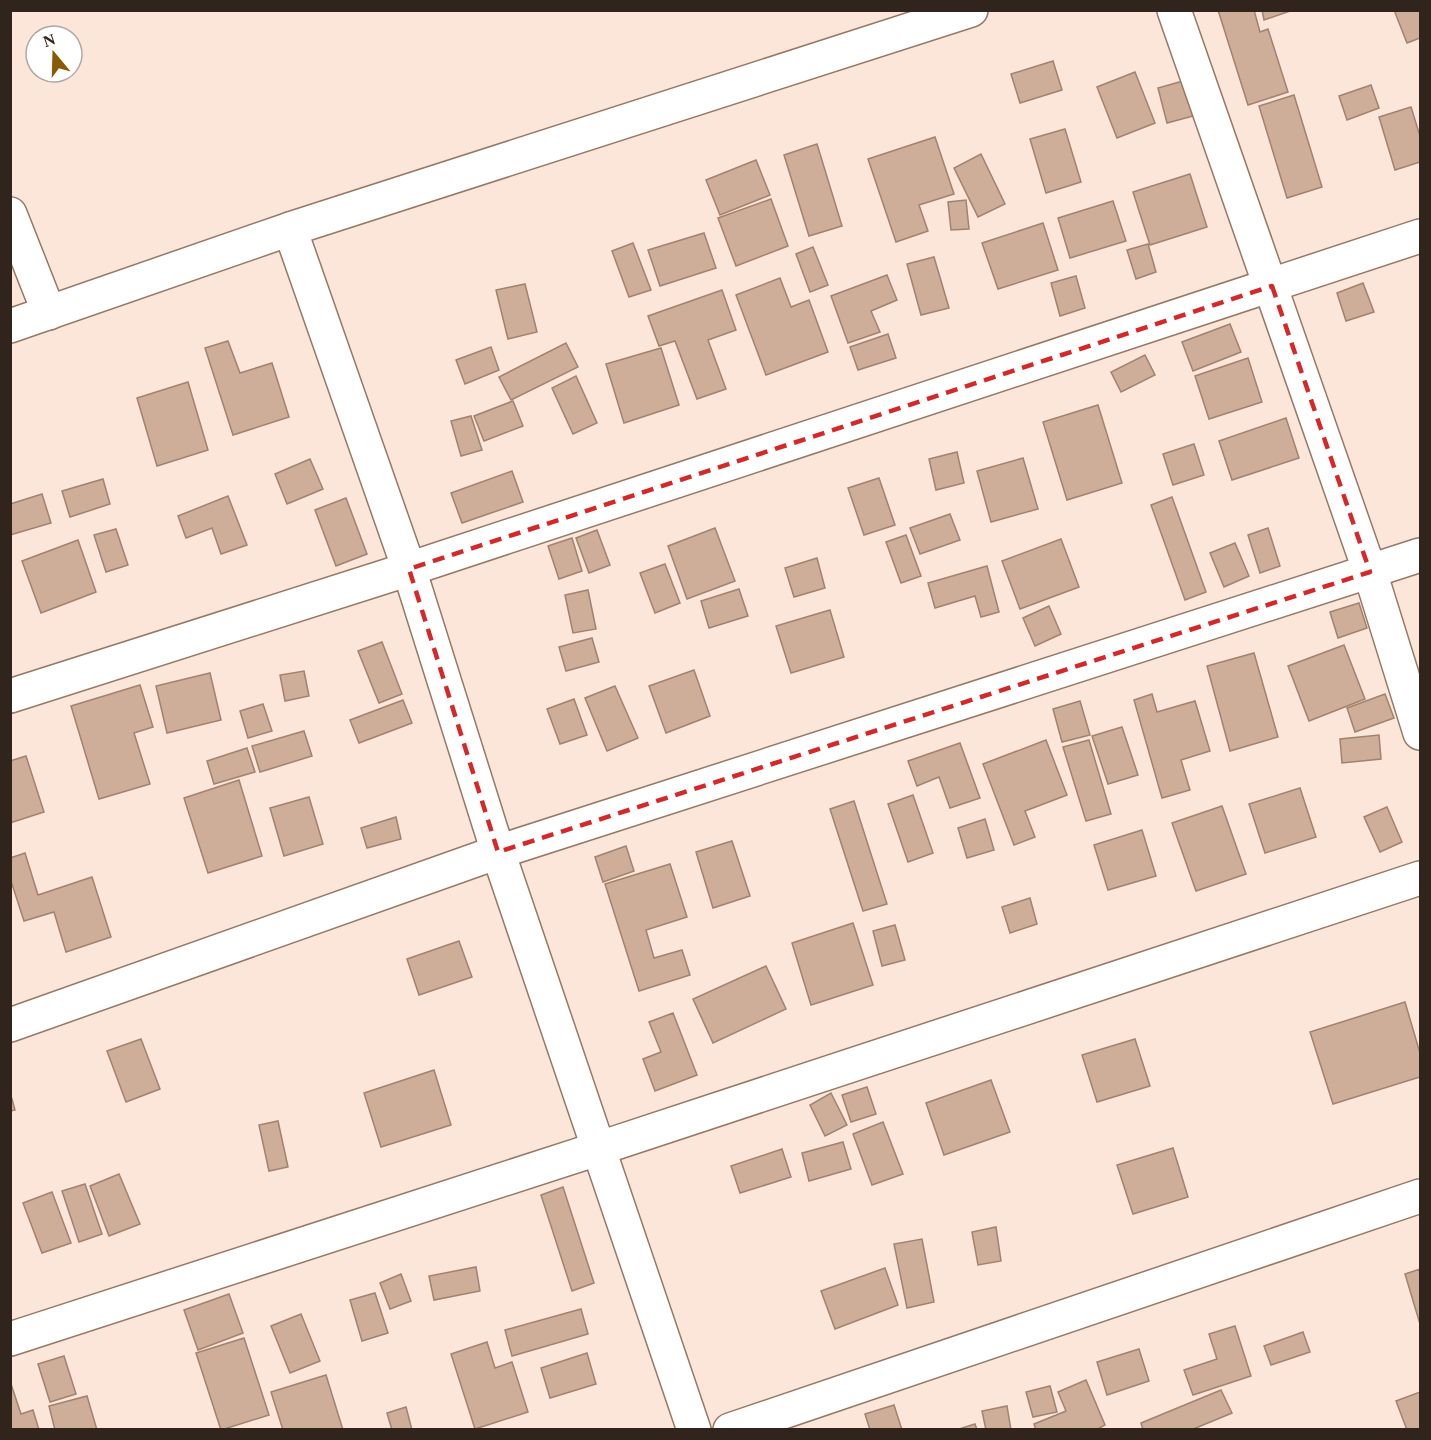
<svg xmlns="http://www.w3.org/2000/svg" width="1431" height="1440" viewBox="0 0 1431 1440" font-family="'Times New Roman',serif">
<style>
.building{fill:#cead99;stroke:#a2826f;stroke-width:1.5}
.lines{fill:none;stroke-linecap:round;stroke-linejoin:round}
.minor-casing{stroke:#977865;stroke-width:36}
.minor{stroke:#fff;stroke-width:33}
.marked{fill:none;stroke:#d62828;stroke-width:4.5;stroke-dasharray:12 8;stroke-linejoin:round}
</style>
<rect width="100%" height="100%" fill="#fbe6d9"/>
<g class="building">
<path d="M1218,10H1254L1260,32L1268,29L1288,92L1248,105Z"/>
<path d="M1262,10H1293L1264,20Z"/>
<path d="M1394,10H1420V38L1407,43Z"/>
<path d="M1053,61L1062,90L1020,103L1011,74Z"/>
<path d="M1135,72L1155,123L1117,138L1097,87Z"/>
<path d="M1183,81L1193,116L1167,123L1158,88Z"/>
<path d="M1371,85L1379,108L1347,120L1339,96Z"/>
<path d="M1294,95L1322,187L1287,198L1259,106Z"/>
<path d="M1411,107L1420,136V162L1395,170L1379,117Z"/>
<path d="M1065,129L1081,182L1046,193L1030,139Z"/>
<path d="M935,137L954,194L919,205L928,231L896,242L868,159Z"/>
<path d="M817,144L842,226L809,236L784,155Z"/>
<path d="M981,154L1005,204L978,217L954,168Z"/>
<path d="M756,160L770,195L720,215L706,180Z"/>
<path d="M1190,174L1207,227L1150,245L1133,192Z"/>
<path d="M771,199L788,246L736,266L718,218Z"/>
<path d="M966,200L969,229L951,230L948,202Z"/>
<path d="M1113,201L1126,241L1070,258L1058,218Z"/>
<path d="M1043,223L1058,270L998,289L982,243Z"/>
<path d="M704,233L716,268L660,286L648,250Z"/>
<path d="M633,243L651,290L629,297L612,251Z"/>
<path d="M1148,244L1156,272L1136,279L1127,250Z"/>
<path d="M813,247L828,285L810,292L796,254Z"/>
<path d="M934,257L949,308L921,315L907,264Z"/>
<path d="M887,275L897,300L871,311L880,332L848,343L831,296Z"/>
<path d="M1076,276L1085,308L1060,316L1051,283Z"/>
<path d="M780,278L791,307L809,300L828,352L766,375L736,295Z"/>
<path d="M1363,283L1374,312L1346,321L1337,293Z"/>
<path d="M525,284L537,332L508,339L496,290Z"/>
<path d="M722,290L736,330L708,340L726,389L697,399L675,341L659,346L648,316Z"/>
<path d="M1230,324L1241,352L1193,371L1182,342Z"/>
<path d="M888,334L896,358L858,370L850,347Z"/>
<path d="M228,341L240,373L272,363L289,417L233,435L205,348Z"/>
<path d="M566,343L578,367L511,400L499,377Z"/>
<path d="M491,347L499,370L465,384L456,360Z"/>
<path d="M661,348L679,405L624,423L606,364Z"/>
<path d="M1145,355L1155,375L1121,392L1111,372Z"/>
<path d="M1248,358L1262,402L1209,419L1195,376Z"/>
<path d="M576,376L597,423L573,434L552,388Z"/>
<path d="M188,382L208,450L157,466L137,398Z"/>
<path d="M513,401L523,426L484,441L474,416Z"/>
<path d="M1098,405L1122,483L1067,500L1043,422Z"/>
<path d="M471,416L482,450L461,456L451,421Z"/>
<path d="M1286,418L1299,458L1232,480L1219,441Z"/>
<path d="M1194,444L1204,475L1173,485L1163,454Z"/>
<path d="M957,452L964,483L936,490L929,459Z"/>
<path d="M1023,458L1038,509L991,522L977,471Z"/>
<path d="M310,459L323,489L287,504L275,474Z"/>
<path d="M512,471L523,502L462,523L451,493Z"/>
<path d="M879,478L895,525L864,535L848,488Z"/>
<path d="M103,479L110,504L70,517L62,491Z"/>
<path d="M42,494L51,523L10,535V504Z"/>
<path d="M228,496L247,545L221,554L212,528L186,538L178,516Z"/>
<path d="M1172,497L1206,592L1185,600L1151,505Z"/>
<path d="M346,498L367,554L336,566L315,510Z"/>
<path d="M950,514L960,540L920,554L910,528Z"/>
<path d="M715,528L735,581L687,599L668,546Z"/>
<path d="M1268,528L1280,566L1260,573L1248,535Z"/>
<path d="M116,529L128,565L106,572L94,535Z"/>
<path d="M597,530L610,565L589,573L576,538Z"/>
<path d="M906,535L921,576L901,583L886,542Z"/>
<path d="M572,538L582,571L559,579L548,546Z"/>
<path d="M1061,539L1079,587L1020,609L1002,561Z"/>
<path d="M78,540L96,592L41,613L22,561Z"/>
<path d="M1235,543L1249,576L1224,587L1210,553Z"/>
<path d="M817,558L825,588L794,597L785,568Z"/>
<path d="M665,564L680,603L655,613L640,573Z"/>
<path d="M987,566L999,612L981,617L975,596L935,608L928,583Z"/>
<path d="M739,589L748,616L709,628L701,601Z"/>
<path d="M588,590L596,629L573,633L565,595Z"/>
<path d="M1359,603L1367,628L1338,638L1330,612Z"/>
<path d="M1049,606L1061,634L1035,646L1023,618Z"/>
<path d="M830,610L844,657L791,673L776,626Z"/>
<path d="M592,638L599,662L566,671L559,647Z"/>
<path d="M382,642L402,694L379,703L358,651Z"/>
<path d="M1344,645L1365,699L1309,721L1288,666Z"/>
<path d="M1254,653L1278,737L1230,751L1207,666Z"/>
<path d="M694,670L710,716L666,733L649,686Z"/>
<path d="M304,671L309,696L285,701L280,675Z"/>
<path d="M210,673L221,720L167,733L156,686Z"/>
<path d="M140,685L153,727L134,733L150,784L99,799L71,706Z"/>
<path d="M615,686L638,738L607,751L585,698Z"/>
<path d="M1152,694L1157,712L1195,701L1210,751L1181,760L1190,790L1162,798L1134,700Z"/>
<path d="M1385,694L1394,718L1355,732L1347,708Z"/>
<path d="M574,699L587,735L560,744L547,709Z"/>
<path d="M403,700L412,723L359,743L350,720Z"/>
<path d="M1080,701L1090,735L1062,742L1053,709Z"/>
<path d="M263,704L272,731L248,738L240,711Z"/>
<path d="M1122,727L1138,775L1108,784L1092,736Z"/>
<path d="M304,731L312,756L260,772L252,746Z"/>
<path d="M1379,735L1381,759L1342,763L1340,739Z"/>
<path d="M1046,740L1067,795L1025,811L1035,837L1014,845L983,764Z"/>
<path d="M1089,740L1111,814L1086,821L1063,747Z"/>
<path d="M960,743L980,798L950,808L939,777L917,786L908,761Z"/>
<path d="M247,748L255,772L214,784L207,761Z"/>
<path d="M26,756L44,812L10,823V761Z"/>
<path d="M239,780L262,856L208,873L184,798Z"/>
<path d="M1300,788L1316,837L1265,853L1249,804Z"/>
<path d="M913,795L933,853L908,862L888,804Z"/>
<path d="M309,797L323,844L284,856L270,808Z"/>
<path d="M854,801L887,904L863,911L830,809Z"/>
<path d="M1222,806L1246,874L1196,891L1172,823Z"/>
<path d="M1387,807L1402,842L1380,852L1364,817Z"/>
<path d="M396,817L401,839L367,848L361,828Z"/>
<path d="M985,819L994,850L967,858L958,828Z"/>
<path d="M1142,830L1156,876L1108,890L1094,845Z"/>
<path d="M732,841L750,896L713,908L696,852Z"/>
<path d="M626,846L634,871L603,882L595,857Z"/>
<path d="M25,853L38,895L92,877L111,937L66,952L54,912L24,921L10,878V858Z"/>
<path d="M670,864L687,917L646,930L654,958L682,950L690,975L639,991L605,884Z"/>
<path d="M1030,898L1037,924L1010,933L1002,907Z"/>
<path d="M853,923L873,985L811,1005L792,943Z"/>
<path d="M895,925L905,960L882,966L873,931Z"/>
<path d="M459,941L472,977L419,995L407,959Z"/>
<path d="M766,966L786,1009L713,1043L693,999Z"/>
<path d="M1405,1002L1420,1053V1077L1333,1104L1310,1032Z"/>
<path d="M673,1013L697,1075L655,1091L643,1059L661,1052L649,1022Z"/>
<path d="M141,1039L160,1089L126,1102L107,1051Z"/>
<path d="M1135,1039L1150,1086L1097,1102L1082,1055Z"/>
<path d="M434,1070L451,1125L381,1147L364,1093Z"/>
<path d="M991,1080L1010,1132L944,1155L926,1103Z"/>
<path d="M867,1087L876,1114L851,1122L842,1095Z"/>
<path d="M10,1092L15,1110L10,1111Z"/>
<path d="M831,1093L847,1125L825,1136L810,1105Z"/>
<path d="M278,1121L288,1167L269,1171L259,1125Z"/>
<path d="M883,1122L903,1174L872,1185L853,1134Z"/>
<path d="M843,1142L851,1169L809,1181L802,1153Z"/>
<path d="M1173,1148L1188,1197L1133,1214L1117,1165Z"/>
<path d="M782,1149L791,1177L740,1193L731,1166Z"/>
<path d="M119,1174L140,1224L109,1236L90,1186Z"/>
<path d="M85,1184L102,1234L79,1242L62,1191Z"/>
<path d="M563,1187L594,1283L572,1291L541,1195Z"/>
<path d="M52,1192L71,1243L42,1253L23,1203Z"/>
<path d="M996,1227L1001,1261L978,1265L972,1232Z"/>
<path d="M922,1239L934,1302L907,1308L894,1244Z"/>
<path d="M476,1267L480,1291L434,1300L429,1276Z"/>
<path d="M885,1268L898,1305L835,1329L821,1291Z"/>
<path d="M1420,1269V1324L1405,1274Z"/>
<path d="M401,1274L411,1301L390,1309L380,1283Z"/>
<path d="M375,1293L388,1333L362,1341L350,1300Z"/>
<path d="M229,1294L243,1333L198,1350L184,1310Z"/>
<path d="M581,1309L588,1334L512,1356L505,1330Z"/>
<path d="M301,1314L320,1361L290,1373L271,1326Z"/>
<path d="M1235,1326L1251,1376L1193,1395L1184,1370L1217,1359L1209,1334Z"/>
<path d="M1303,1332L1310,1352L1271,1365L1264,1346Z"/>
<path d="M244,1338L269,1415L221,1430L196,1353Z"/>
<path d="M487,1342L495,1368L512,1362L528,1412L475,1429L451,1354Z"/>
<path d="M1139,1349L1149,1381L1107,1395L1097,1362Z"/>
<path d="M587,1353L596,1384L550,1398L541,1368Z"/>
<path d="M64,1356L76,1394L50,1402L38,1364Z"/>
<path d="M326,1375L343,1430H283L271,1392Z"/>
<path d="M1086,1380L1105,1425L1096,1430H1036L1034,1424L1066,1411L1058,1392Z"/>
<path d="M10,1381L21,1414L33,1410L39,1430H10Z"/>
<path d="M1050,1386L1057,1412L1033,1417L1026,1392Z"/>
<path d="M1221,1390L1232,1413L1191,1430H1143L1141,1423Z"/>
<path d="M1420,1392V1430H1407L1396,1401Z"/>
<path d="M87,1396L97,1430H55L49,1406Z"/>
<path d="M894,1405L902,1430H870L865,1414Z"/>
<path d="M1007,1406L1011,1430H986L982,1411Z"/>
<path d="M406,1407L412,1430H392L387,1413Z"/>
<path d="M975,1424L977,1430H956Z"/>
</g>
<g class="lines">
<g class="minor-casing">
<g id="minor">
<path d="M1174,10L1370,572L1420,733"/>
<path d="M10,214L49,313"/>
<path d="M290,229L409,569L498,852L694,1430"/>
<path d="M10,326L290,229L971,10"/>
<path d="M10,696L409,569L1420,236"/>
<path d="M10,1025L498,852L1420,555"/>
<path d="M10,1339L600,1148L1420,878"/>
<path d="M730,1430L1420,1196"/>
</g>
</g>
<use href="#minor" class="minor"/>
</g>
<path class="marked" d="M1272,286L1370,572L498,852L409,569Z"/>
<rect width="1431" height="1440" fill="none" stroke="#31241c" stroke-width="24"/>
<g transform="translate(54 54) rotate(341)"><circle r="28" fill="#ffffff" stroke="#ada7a4" stroke-width="1.5"/>
<path d="M0-4.5L10 22L0 15L-10 22Z" fill="#8a5901"/>
<text y="-9" font-size="16" font-weight="bold" text-anchor="middle" fill="#31241c">N</text>
</g>
</svg>
